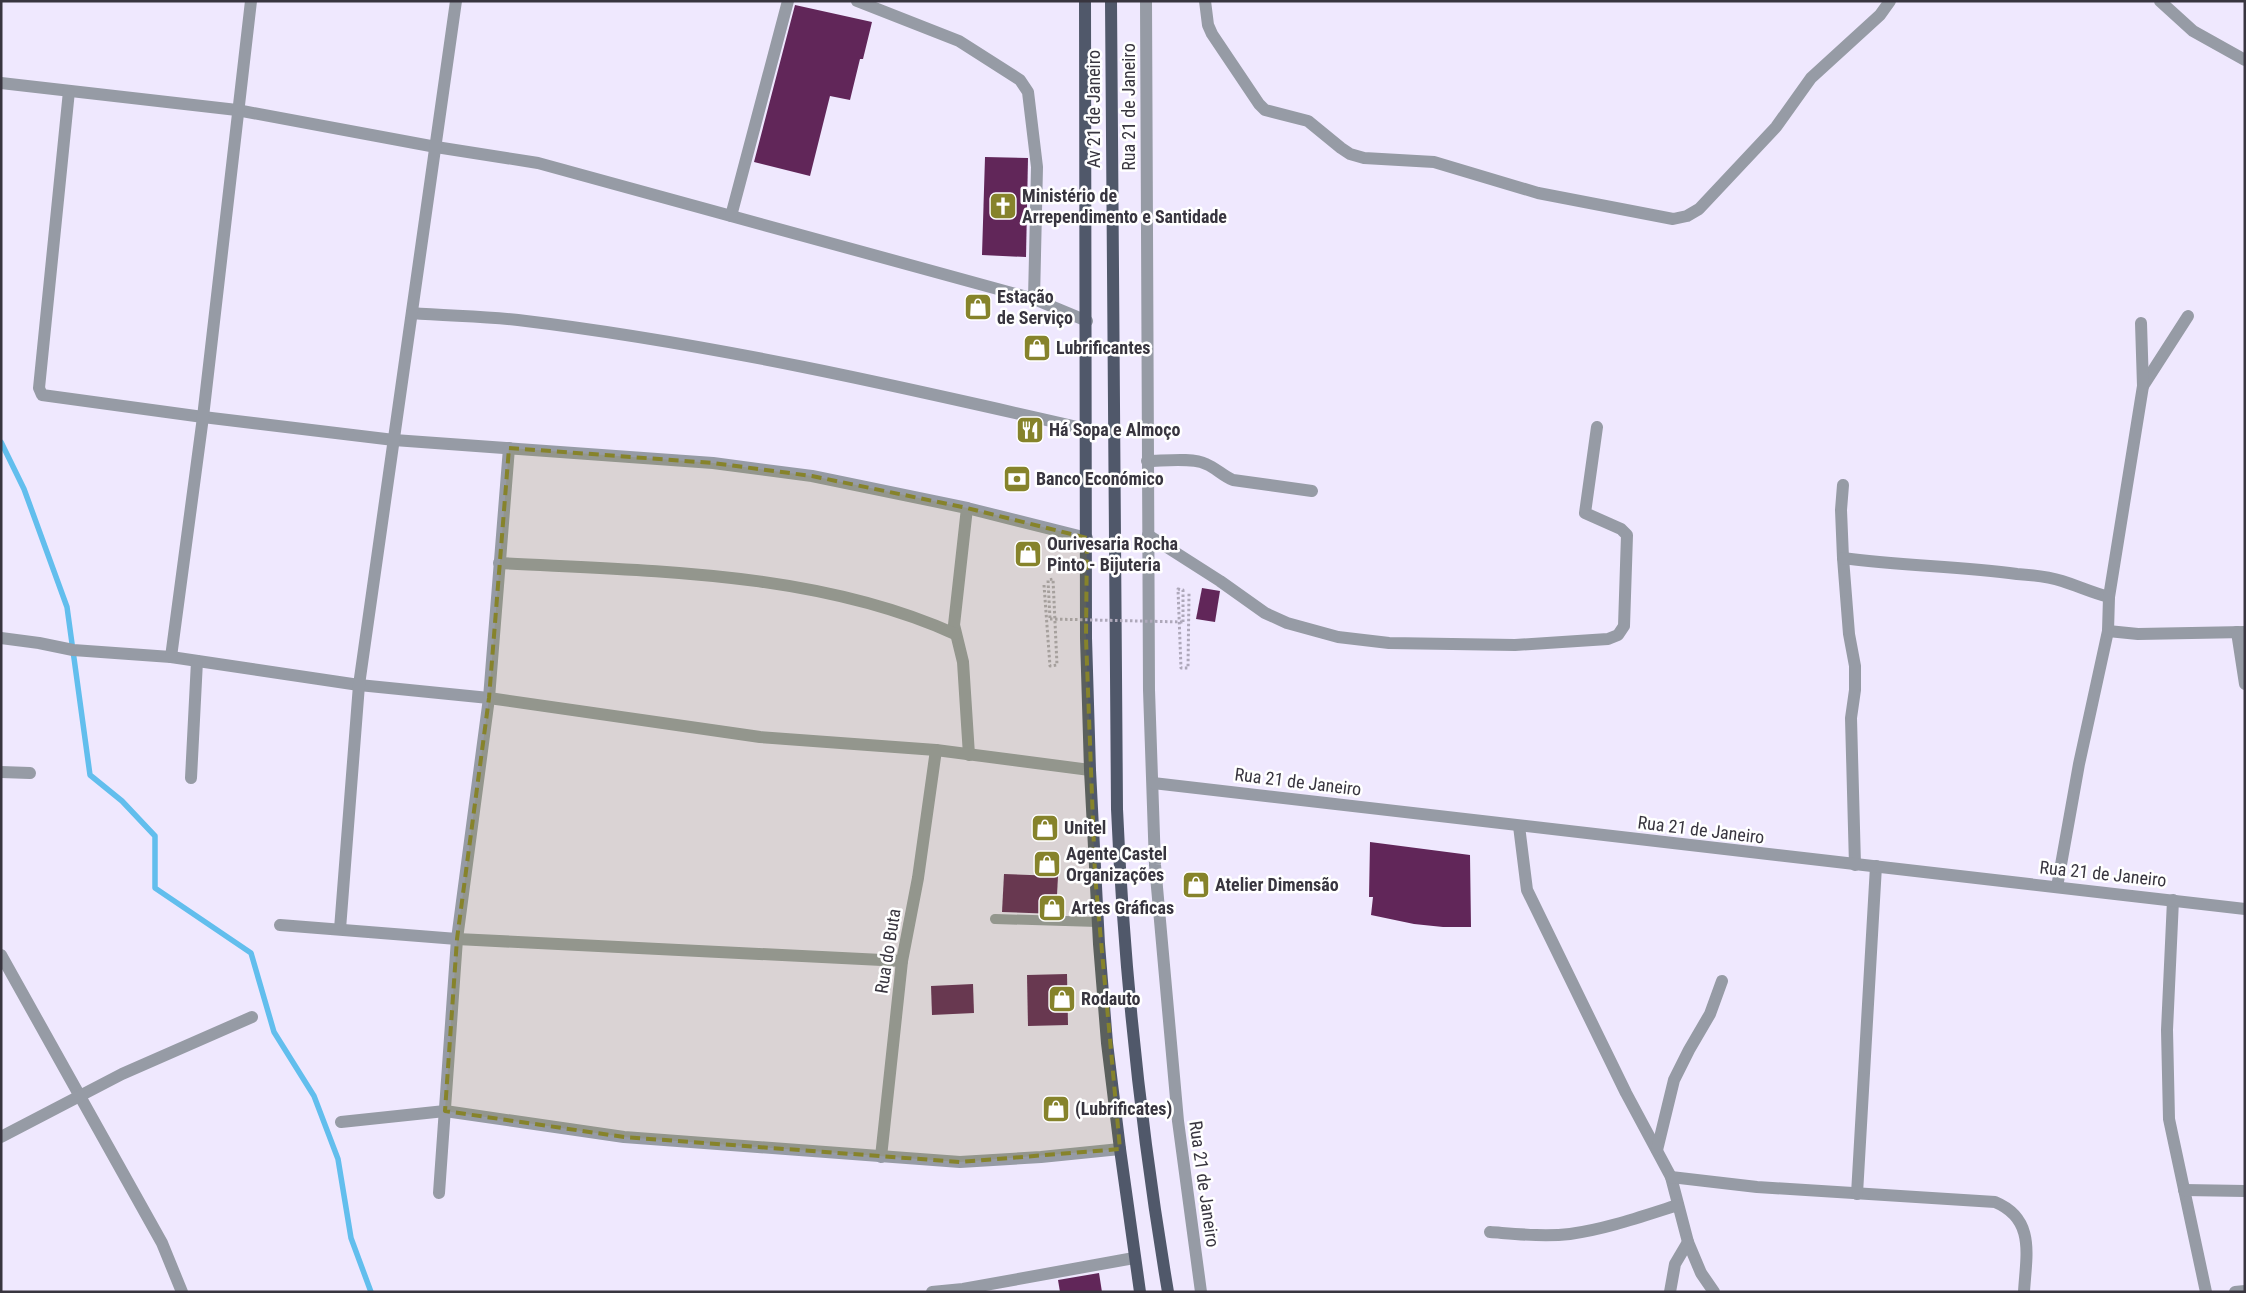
<svg xmlns="http://www.w3.org/2000/svg" width="2246" height="1293" viewBox="0 0 2246 1293" font-family="'Roboto Condensed',sans-serif">
<style>
.lines{fill:none;stroke-linecap:round;stroke-linejoin:round}
.stream{stroke:#62beed;stroke-width:5.5}
.building{fill:#612659}
.path{stroke:#aea8ba;stroke-width:3;stroke-dasharray:2.5 2.5;stroke-linecap:butt}
.service{stroke:#969ba5;stroke-width:10}
.minor{stroke:#969ba5;stroke-width:12}
.tertiary{stroke:#969ba5;stroke-width:12}
.primary{stroke:#50586a;stroke-width:12}
.path-bridge{stroke:#aea8ba;stroke-width:3;stroke-dasharray:2.5 2.5;stroke-linecap:butt}
.marked{fill:#86832b;fill-opacity:0.2;stroke:#86832b;stroke-width:4;stroke-dasharray:10 6;stroke-linejoin:round}
.labels{text-anchor:middle;stroke-width:5;stroke-linejoin:round;paint-order:stroke}
.street-label{font-size:18px;fill:#38353f;stroke:#fff}
.poi-label{font-size:18px;font-weight:bold;fill:#38353f;stroke:#fff;text-anchor:start}
</style>
<rect width="100%" height="100%" fill="#efe8fe"/>
<g class="lines">
<path class="stream" d="M1,442L24,489L67,607L90,775L122,801L155,836V888L251,953L274,1032L314,1096L338,1159L351,1238L371,1292"/>
</g>
<g class="building">
<path d="M795,5L872,22L863,59H860L850,100L830,96L810,176L754,162Z"/>
<path d="M985,157L1028,158L1026,257L982,255Z"/>
<path d="M1202,588L1220,591L1215,622L1196,619Z"/>
<path d="M1370,842L1470,855L1471,927H1443L1414,924L1371,915L1373,897H1369Z"/>
<path d="M1004,874L1058,876L1056,914L1002,912Z"/>
<path d="M1067,974L1068,1025L1028,1026L1027,975Z"/>
<path d="M973,984L974,1013L932,1015L931,986Z"/>
<path d="M1099,1273L1102,1292H1060L1058,1280Z"/>
</g>
<g class="lines">
<g class="path">
<path d="M1044,585L1050,666L1057,665L1053,579L1048,580L1050,619"/>
<path d="M1183,622V590L1178,589L1181,668H1188L1189,593"/>
</g>
<path class="service" d="M995,919L1098,922"/>
<g class="minor">
<path d="M857,1L959,41L1020,80L1028,92L1037,167L1034,299"/>
<path d="M1205,1L1208,25L1212,34L1259,104L1265,110L1308,121L1341,148L1350,154L1364,158L1434,162L1538,193L1673,219L1687,216L1699,209L1776,127L1811,78L1880,15L1890,1"/>
<path d="M2160,1L2193,31L2245,60"/>
<path d="M1,83L237,110L436,147L538,163L1034,299L1087,321"/>
<path d="M69,91L39,388L42,395L203,417L394,440L713,463L812,476L967,508L1087,538"/>
<path d="M731,216L788,1"/>
<path d="M412,313C447,316 483,316 518,320C710,343 898,386 1086,429"/>
<path d="M2143,386L2188,316"/>
<path d="M1147,461C1163,461 1193,457 1206,464C1216,468 1223,476 1233,480L1312,491"/>
<path d="M1843,485L1841,510L1843,558L1849,634L1855,666V690L1851,718L1855,865"/>
<path d="M967,508L954,625L963,662L969,755"/>
<path d="M1148,535L1220,581L1265,613L1287,623L1338,637L1389,643L1515,645L1608,639L1618,635L1624,626L1627,535L1621,529L1585,513L1597,427"/>
<path d="M1843,558C1901,566 1959,566 2017,574C2032,575 2049,577 2062,581C2078,586 2093,593 2109,597"/>
<path d="M499,563C649,571 816,571 955,634"/>
<path d="M2108,631L2138,634L2245,632"/>
<path d="M2237,632L2245,684"/>
<path d="M1,638L39,643L73,650L171,657L359,685L489,698L760,737L936,750L1090,770"/>
<path d="M171,657L203,417L251,1"/>
<path d="M1,772L30,773"/>
<path d="M191,778L197,661"/>
<path d="M1519,826L1527,890L1626,1093L1671,1177L1688,1242L1701,1273L1714,1292"/>
<path d="M2057,887L2079,764L2108,631L2109,597L2143,386L2141,323"/>
<path d="M2173,900L2167,1030L2169,1119L2206,1292"/>
<path d="M280,925L457,939L902,961"/>
<path d="M340,929L359,685L456,1"/>
<path d="M1,955L162,1243L182,1292"/>
<path d="M341,1122L445,1111L624,1137L960,1162L1041,1157L1120,1149"/>
<path d="M1,1137L122,1074L252,1017"/>
<path d="M1657,1150L1674,1080L1689,1050L1710,1014L1722,981"/>
<path d="M881,1157L902,961L918,878L936,750"/>
<path d="M1671,1177L1757,1187L1995,1202C2036,1219 2026,1256 2024,1292"/>
<path d="M2184,1190L2245,1191"/>
<path d="M439,1193L457,939L489,698L509,448"/>
<path d="M1857,1194L1876,866"/>
<path d="M1490,1232C1517,1234 1544,1237 1570,1234C1607,1229 1643,1216 1678,1205"/>
<path d="M932,1292L963,1289L1134,1258"/>
<path d="M1670,1292L1675,1264L1688,1242"/>
<path d="M2235,1292L2245,1291"/>
</g>
<g class="tertiary">
<path d="M1146,1L1149,690L1155,865L1178,1121L1201,1292"/>
<path d="M1153,783L2245,909"/>
</g>
<g class="primary">
<path d="M1085,1L1086,638L1090,770L1099,944L1107,1043L1120,1149L1140,1292"/>
<path d="M1111,1L1117,809C1124,971 1141,1132 1168,1292"/>
</g>
<path class="path-bridge" d="M1050,619L1183,622"/>
</g>
<path class="marked" d="M509,448L713,463L812,476L967,508L1087,538L1086,638L1095,875L1120,1149L960,1162L624,1137L445,1111L457,939L489,698Z"/>
<defs>
<g id="church-square" transform="scale(1.4375)"><rect x="-9" y="-9" width="18" height="18" rx="4" fill="#86832b" stroke="#fff"/><path d="M-1.2-6h2.4v3.5h3.3v2.4h-3.3V6h-2.4V-.1h-3.3v-2.4h3.3Z" fill="#fff"/></g>
<g id="shop-square" transform="scale(1.4375)"><rect x="-9" y="-9" width="18" height="18" rx="4" fill="#86832b" stroke="#fff"/><path d="M-5-2.5h2.3a2.7 3.5 0 0 1 5.4 0H5L5.5 6h-11ZM-1.5-2.5h3a1.5 2.3 0 0 0-3 0Z" fill="#fff"/></g>
<g id="restaurant-square" transform="scale(1.4375)"><rect x="-9" y="-9" width="18" height="18" rx="4" fill="#86832b" stroke="#fff"/><path d="M-5-6h1v4h1v-4h1v4h1v-4h1v5L-1.5 .5V6h-2V.5L-5-1ZM5-6V6H3V1.5H1.5Q1.5-4 5-6Z" fill="#fff"/></g>
<g id="bank-square" transform="scale(1.4375)"><rect x="-9" y="-9" width="18" height="18" rx="4" fill="#86832b" stroke="#fff"/><path d="M-6-4H6V4H-6ZM0-2.3a2.3 2.3 0 1 0 0 4.6a2.3 2.3 0 1 0 0-4.6Z" fill="#fff"/></g>
</defs>
<g fill-rule="evenodd">
<use href="#church-square" x="1003" y="206"/>
<use href="#shop-square" x="978" y="307"/>
<use href="#shop-square" x="1037" y="348"/>
<use href="#restaurant-square" x="1030" y="430"/>
<use href="#bank-square" x="1017" y="479"/>
<use href="#shop-square" x="1028" y="554"/>
<use href="#shop-square" x="1045" y="828"/>
<use href="#shop-square" x="1047" y="864"/>
<use href="#shop-square" x="1196" y="885"/>
<use href="#shop-square" x="1052" y="908"/>
<use href="#shop-square" x="1062" y="999"/>
<use href="#shop-square" x="1056" y="1109"/>
</g>
<g class="labels">
<g class="street-label">
<text transform="translate(1129 107) rotate(-90)" y="6">Rua 21 de Janeiro</text>
<text transform="translate(1094 109) rotate(-90)" y="6">Av 21 de Janeiro</text>
<text transform="translate(1298 782) rotate(7)" y="6">Rua 21 de Janeiro</text>
<text transform="translate(1701 830) rotate(7)" y="6">Rua 21 de Janeiro</text>
<text transform="translate(2103 874) rotate(6)" y="6">Rua 21 de Janeiro</text>
<text transform="translate(888 951) rotate(-81)" y="6">Rua do Buta</text>
<text transform="translate(1204 1184) rotate(82)" y="6">Rua 21 de Janeiro</text>
</g>
<g class="poi-label">
<text x="1022" y="202">Ministério de<tspan x="1022" dy="21">Arrependimento e Santidade</tspan></text>
<text x="997" y="303">Estação<tspan x="997" dy="21">de Serviço</tspan></text>
<text x="1056" y="354">Lubrificantes</text>
<text x="1049" y="436">Há Sopa e Almoço</text>
<text x="1036" y="485">Banco Económico</text>
<text x="1047" y="550">Ourivesaria Rocha<tspan x="1047" dy="21">Pinto - Bijuteria</tspan></text>
<text x="1064" y="834">Unitel</text>
<text x="1066" y="860">Agente Castel<tspan x="1066" dy="21">Organizações</tspan></text>
<text x="1215" y="891">Atelier Dimensão</text>
<text x="1071" y="914">Artes Gráficas</text>
<text x="1081" y="1005">Rodauto</text>
<text x="1075" y="1115">(Lubrificates)</text>
</g>
</g>
<rect width="2246" height="1293" fill="none" stroke="#38353f" stroke-width="5"/>
</svg>
